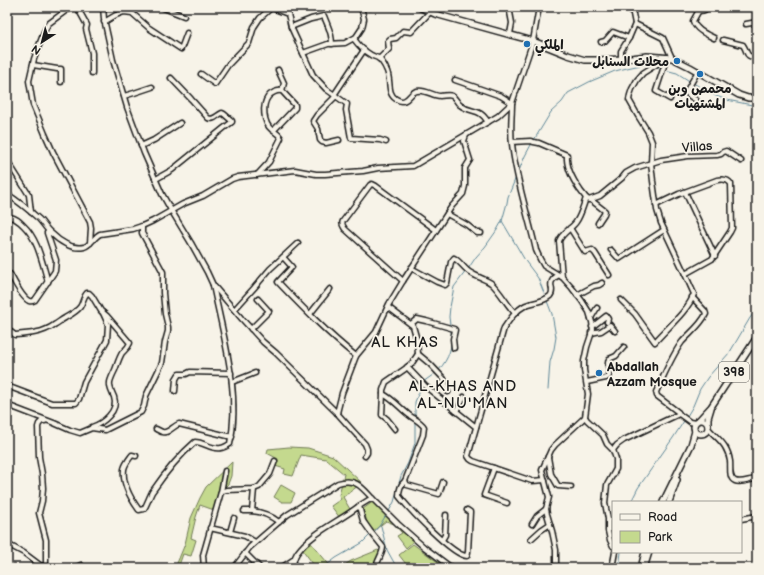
<svg xmlns="http://www.w3.org/2000/svg" width="764" height="575" viewBox="0 0 764 575" font-family="'Balsamiq Sans','Playpen Sans Arabic',sans-serif">
<style>
.green{fill:#c4d98e;stroke:#707a55}
.lines{fill:none;stroke-linecap:round;stroke-linejoin:round}
.stream{stroke:#5d8697;stroke-width:1}
.minor-casing{stroke:#1c1c1c;stroke-width:7}
.major-casing{stroke:#1c1c1c;stroke-width:8}
.minor{stroke:#f7f3e8;stroke-width:4}
.major{stroke:#f7f3e8;stroke-width:5}
.poi-dot{fill:#1f6fb2;stroke:#f7f3e8;stroke-width:1.5}
.labels{text-anchor:middle;stroke-width:3.5;stroke-linejoin:round;paint-order:stroke}
.shield{fill:#f7f3e8;stroke:#5e5c59;stroke-width:1}
.shield-label{font-size:12px;font-weight:bold;fill:#1c1c1c}
.poi-label{font-size:13px;font-weight:bold;fill:#1c1c1c;stroke:#f7f3e8;text-anchor:start}
.street-label{font-size:13px;fill:#1c1c1c;stroke:#f7f3e8}
.quarter-label{font-size:15px;letter-spacing:1px;fill:#1c1c1c;stroke:#f7f3e8}
</style>
<rect width="100%" height="100%" fill="#f7f3e8"/>
<filter id="ink" filterUnits="userSpaceOnUse"><feTurbulence type="fractalNoise" baseFrequency=".025" numOctaves="2"/><feDisplacementMap in="SourceGraphic" scale="8" xChannelSelector="R" yChannelSelector="G"/><feConvolveMatrix kernelMatrix="1 2 1 2 8 2 1 2 1" color-interpolation-filters="sRGB"/></filter>
<g filter="url(#ink)">
<g class="green">
<path d="M289,447L308,448L333,456L362,483L343,497L351,511L340,518L331,506L341,499L339,495L344,474L326,459L301,455L293,476L284,474L285,469L275,466L278,459L267,453L268,449Z"/>
<path d="M232,462L231,476L228,484L219,493L214,510L200,505L196,517L191,538L196,540L191,556L183,554L178,568H175L185,544L191,518L200,498L206,487Z"/>
<path d="M281,485L295,493L291,502H282L274,497Z"/>
<path d="M374,501L415,540L406,548L397,536L402,533L394,524L386,521L372,532L368,525L363,509Z"/>
<path d="M311,543L332,568H316L302,549Z"/>
<path d="M413,544L446,568H409L399,555Z"/>
<path d="M378,550L383,555L379,568H340L351,561Z"/>
</g>
<g class="lines">
<g class="stream">
<path d="M655,67L662,69"/>
<path d="M665,70L677,73L691,82"/>
<path d="M693,83L716,96L727,100L757,106"/>
<path d="M534,140L551,112L562,102L568,93L589,82L615,71L627,68L645,64L650,66"/>
<path d="M518,173L525,156L532,143"/>
<path d="M502,221L526,262L538,278L546,298"/>
<path d="M468,269L476,257L485,247L497,230L502,221L507,203L508,197L516,177"/>
<path d="M547,301L552,314L556,337L554,349L550,362L548,390"/>
<path d="M450,325L449,317L450,307L454,287L466,271"/>
<path d="M439,370C449,358 453,347 451,331"/>
<path d="M423,382L437,372"/>
<path d="M415,416V402L422,385"/>
<path d="M687,416L693,406L700,389L708,377L730,352L750,318L757,309"/>
<path d="M631,502L638,488L673,438L684,421"/>
<path d="M388,513L394,502L401,476L408,463L415,443V421"/>
<path d="M381,526L387,550L397,568"/>
<path d="M374,532L380,525L386,515"/>
<path d="M323,568L336,558L362,543L371,534"/>
<path d="M619,568L621,552"/>
</g>
<g class="minor-casing">
<g id="minor">
<path d="M71,7L48,24L44,32L34,59L29,81L33,105L45,134L53,152L90,222L91,228L90,243"/>
<path d="M77,7L87,25L86,29L92,53V73"/>
<path d="M103,7L104,19L113,60L127,107L144,153L162,194L171,210L191,243L207,272L213,285L242,319L263,342L276,353L337,413L353,431L365,444L367,449V453L365,456"/>
<path d="M161,7L184,16"/>
<path d="M287,7L288,14L291,27L313,75L326,89L347,104L346,110L351,138L380,140L386,142"/>
<path d="M369,7H370"/>
<path d="M509,7L512,23L510,34"/>
<path d="M630,7L633,14L635,24L663,38L672,58"/>
<path d="M694,7C698,12 704,12 708,7"/>
<path d="M697,10L698,12L693,21C696,30 706,34 714,38"/>
<path d="M104,22L116,15L124,12L132,13L149,28L181,49L187,33"/>
<path d="M746,24L757,22"/>
<path d="M291,27L311,19L324,16C328,27 332,32 332,44"/>
<path d="M354,39C359,46 364,51 371,55C374,57 377,57 380,59C382,62 385,66 386,69C392,79 386,93 396,99C408,106 409,92 417,91C425,89 433,96 440,96C444,96 449,94 452,96C456,98 457,103 460,105C472,114 479,107 488,122"/>
<path d="M723,40L743,45C749,54 744,56 757,58"/>
<path d="M601,42L605,41L613,32L629,38"/>
<path d="M303,53L328,44L345,43L356,37L362,28L364,19L361,7"/>
<path d="M667,57L656,91L670,99"/>
<path d="M379,59L389,49L388,41L390,39L396,38L403,31L411,32L430,12"/>
<path d="M621,59V51L629,38L635,24"/>
<path d="M33,65L57,69H61V82"/>
<path d="M278,70L284,83L282,91"/>
<path d="M201,74L215,84L228,65L249,43L254,27L260,18L270,9L272,8L288,14"/>
<path d="M455,80L501,96L512,103C512,116 510,130 512,144C516,180 528,215 536,250L540,259L544,266L562,277L572,288L582,301L589,312L592,322L593,329L587,347L584,361V370L588,394L585,417L587,420L603,435L607,444L613,450L617,445L624,440L679,414L690,422L695,423"/>
<path d="M334,95L364,50"/>
<path d="M124,96L134,93L152,87"/>
<path d="M336,96L317,115L313,121L318,129L320,140L322,142L326,143L339,140"/>
<path d="M696,100L690,96L686,92L698,71"/>
<path d="M512,142L530,141L534,142L539,143L567,155C566,167 573,180 580,190C582,193 584,195 586,198"/>
<path d="M141,146L154,140L180,123"/>
<path d="M7,160L29,195L31,212"/>
<path d="M257,175L269,162L281,138C278,133 276,133 272,130C263,123 262,105 268,97C271,93 277,90 282,91L295,105V108L274,130"/>
<path d="M156,179L172,170L224,128L232,122V121L224,114L222,113C217,115 214,121 208,118L191,99L171,78"/>
<path d="M685,192L715,256"/>
<path d="M7,194C18,201 29,210 39,219C43,223 46,229 51,233C59,241 72,250 84,247C91,245 94,237 100,234L133,229L142,226L153,221L183,204L203,196L232,179L238,177L295,170L316,174H325L363,171L378,168L413,166L498,116L512,103L533,41L539,7"/>
<path d="M591,200L605,211L604,214L598,223"/>
<path d="M656,205L679,194L717,180C723,179 728,179 731,184L732,228L730,232L712,259L685,274"/>
<path d="M447,214L467,225L477,233H481"/>
<path d="M7,220L10,217C16,218 19,221 23,225C38,239 42,262 48,282"/>
<path d="M570,228L585,252L592,250L595,253L609,275"/>
<path d="M611,250L619,259L664,230"/>
<path d="M283,257L292,267L278,282C302,307 328,334 356,356"/>
<path d="M411,268L437,282L445,285L447,283L451,262L454,258C461,262 464,269 471,273C477,277 485,279 491,283C501,292 506,304 515,313"/>
<path d="M7,274H10C14,281 22,298 29,301C32,302 33,301 35,300L55,271L56,260L47,233H50"/>
<path d="M562,277L559,241C562,233 571,229 576,222C581,215 583,206 586,198L589,200L600,196L622,178L626,173L635,168L661,160L688,156L717,155L721,154L723,152L726,151L741,161"/>
<path d="M403,281L345,229C343,226 341,224 343,221L370,185L372,184L376,186L436,230"/>
<path d="M577,295L594,286L599,285L602,283"/>
<path d="M621,300L635,314L655,342C667,328 688,311 694,294L685,274L661,223L657,210L653,181L651,163L652,142L648,132L638,116L629,100L630,95L632,89L637,80L643,73L657,64L661,57"/>
<path d="M388,307L413,326L417,340L418,354L412,363L405,369L386,382L383,390V394C393,399 400,408 409,415C414,419 420,421 424,427L423,435L405,481L407,485L439,494L443,482"/>
<path d="M235,309L254,288L270,269L298,243"/>
<path d="M310,314L330,289"/>
<path d="M591,318L597,308"/>
<path d="M411,324L417,319L426,321L454,329L455,330L453,339L454,348"/>
<path d="M592,327L606,316L608,319L607,322"/>
<path d="M7,329L15,335C28,334 43,333 54,325C58,323 61,320 65,318C70,315 76,312 80,307C83,303 83,297 87,293H89L92,296L101,311L107,316L130,343C128,348 125,350 122,353C119,358 117,365 115,370C113,374 111,378 110,382C109,388 112,392 114,397C119,411 103,423 92,427"/>
<path d="M251,329L269,311L258,299"/>
<path d="M591,333L601,331L610,325L615,331"/>
<path d="M418,354L430,364L444,379L448,392"/>
<path d="M407,367L425,386L476,427"/>
<path d="M232,382L255,373"/>
<path d="M587,382L606,378L609,376C610,370 606,365 609,359L616,356L624,347"/>
<path d="M7,386L52,403H76L79,399L84,382L107,340L108,324L103,313"/>
<path d="M175,391L176,379L179,374H186L190,372L231,373"/>
<path d="M383,394L382,415L387,419L395,429"/>
<path d="M7,405L54,423L70,430L80,433L92,428L105,430L141,412L144,406L146,396L162,363L165,342L168,331V327L165,314L163,293V272L142,233V226"/>
<path d="M456,411L464,397"/>
<path d="M337,413L342,393L356,356L376,332L389,304L403,281L452,206L463,194L465,186V168L470,160L464,141L466,135"/>
<path d="M679,414L678,412L657,396L656,392C664,376 671,357 682,342C690,333 701,325 706,314L705,311L692,297"/>
<path d="M45,421H42L39,424L38,427L39,457L42,474L43,488L42,501L39,513L46,540V568"/>
<path d="M708,428C718,440 727,443 730,461C731,467 728,478 735,481C741,484 750,479 757,479"/>
<path d="M156,429C158,430 160,431 162,432C168,434 173,426 179,424L232,437"/>
<path d="M613,450L616,459V469L607,485L605,503L608,519V531L610,540L613,546"/>
<path d="M136,456L132,455C129,459 125,464 124,469C122,483 131,499 139,510L144,509C147,504 149,498 152,492C163,476 180,455 195,442C204,442 212,450 221,448C224,448 228,445 230,444C241,394 223,335 213,285"/>
<path d="M548,457L551,474L558,486L571,487"/>
<path d="M494,468L484,495L507,503"/>
<path d="M545,480L532,481L473,461L470,459L468,456L504,328C510,319 516,310 526,305C534,302 543,302 550,296C555,291 549,286 552,281C553,279 557,276 559,275"/>
<path d="M405,481C400,485 399,490 399,496C409,509 453,556 467,556L468,552L470,512L467,510"/>
<path d="M254,489L252,511C263,512 271,516 279,522"/>
<path d="M221,492L226,490L254,489L259,487L270,474L275,461"/>
<path d="M244,511H252"/>
<path d="M741,519L757,516"/>
<path d="M532,524L537,516L546,509"/>
<path d="M210,528L245,536L255,542"/>
<path d="M230,532L234,518"/>
<path d="M531,539L541,530L550,524"/>
<path d="M442,540L445,535L446,515"/>
<path d="M7,544L24,553L40,565L47,568"/>
<path d="M245,553L260,568"/>
<path d="M70,568H75L81,565"/>
<path d="M204,568L203,555L221,492L225,471"/>
<path d="M234,568L250,547L287,515L338,483C355,478 361,486 372,498"/>
<path d="M281,568L293,560"/>
<path d="M293,568C293,563 294,558 297,553C311,533 340,521 359,506"/>
<path d="M376,568C377,560 383,554 383,547L370,531L363,521L359,506L372,498L398,524L424,547L452,568"/>
<path d="M556,568V550L552,531L547,514L546,509L549,497L542,470L551,450L555,445L585,417"/>
<path d="M612,568L615,552"/>
</g>
</g>
<g class="major-casing">
<g id="major">
<path d="M419,7L435,14L533,41L568,55L585,60H599L623,59L647,56L672,58L690,67L739,95L748,98H757"/>
<circle cx="701" cy="427" r="7"/>
<path d="M699,420L711,407L757,337"/>
<path d="M708,426V418L711,408"/>
<path d="M663,502L691,445L695,431"/>
<path d="M669,502L677,480"/>
<path d="M641,568L645,552"/>
<path d="M644,568L649,552"/>
</g>
</g>
<use href="#minor" class="minor"/>
<use href="#major" class="major"/>
</g>
</g>
<g class="poi-dot">
<circle cx="527" cy="44" r="4"/>
<circle cx="677" cy="61" r="4"/>
<circle cx="700" cy="74" r="4"/>
<circle cx="599" cy="373" r="4"/>
</g>
<g class="labels">
<rect class="shield" x="719" y="362" width="30" height="20" rx="3"/>
<g class="shield-label">
<text x="734" y="376">398</text>
</g>
<g class="poi-label">
<text x="535" y="49">الملكي</text>
<text x="669" y="66" text-anchor="end">محلات السنابل</text>
<text x="700" y="93" text-anchor="middle">محمص وبن<tspan x="700" dy="15">المشتهيات</tspan></text>
<text x="607" y="371">Abdallah<tspan x="607" dy="15">Azzam Mosque</tspan></text>
</g>
<g class="street-label">
<text transform="translate(697 146) rotate(-5)" y="5">Villas</text>
</g>
<g class="quarter-label">
<text x="405" y="347">AL KHAS</text>
<text x="463" y="391">AL-KHAS AND<tspan x="463" dy="17">AL-NU'MAN</tspan></text>
</g>
</g>
<rect width="764" height="575" fill="none" stroke="#f7f3e8" stroke-width="24"/>
<rect x="12" y="12" width="740" height="551" fill="none" stroke="#1c1c1c" stroke-width="1.5" filter="url(#ink)"/>
<rect x="612" y="501" width="130" height="52" fill="#f7f3e8" stroke="#9f9d96"/>
<rect x="620" y="514" width="20" height="6" fill="#f7f3e8" stroke="#9f9d96"/>
<text x="648" y="521" font-size="12" fill="#1c1c1c">Road</text>
<rect x="620" y="531" width="20" height="12" fill="#c4d98e" stroke="#9f9d96"/>
<text x="648" y="541" font-size="12" fill="#1c1c1c">Park</text>
<g transform="translate(42 42) rotate(216)" stroke="#f7f3e8" stroke-width="3" paint-order="stroke">
<path d="M0-3L7 15L0 10L-7 15Z" fill="#1c1c1c"/>
<text y="-6" font-size="11" font-weight="bold" text-anchor="middle" fill="#1c1c1c">N</text>
</g>
</svg>
